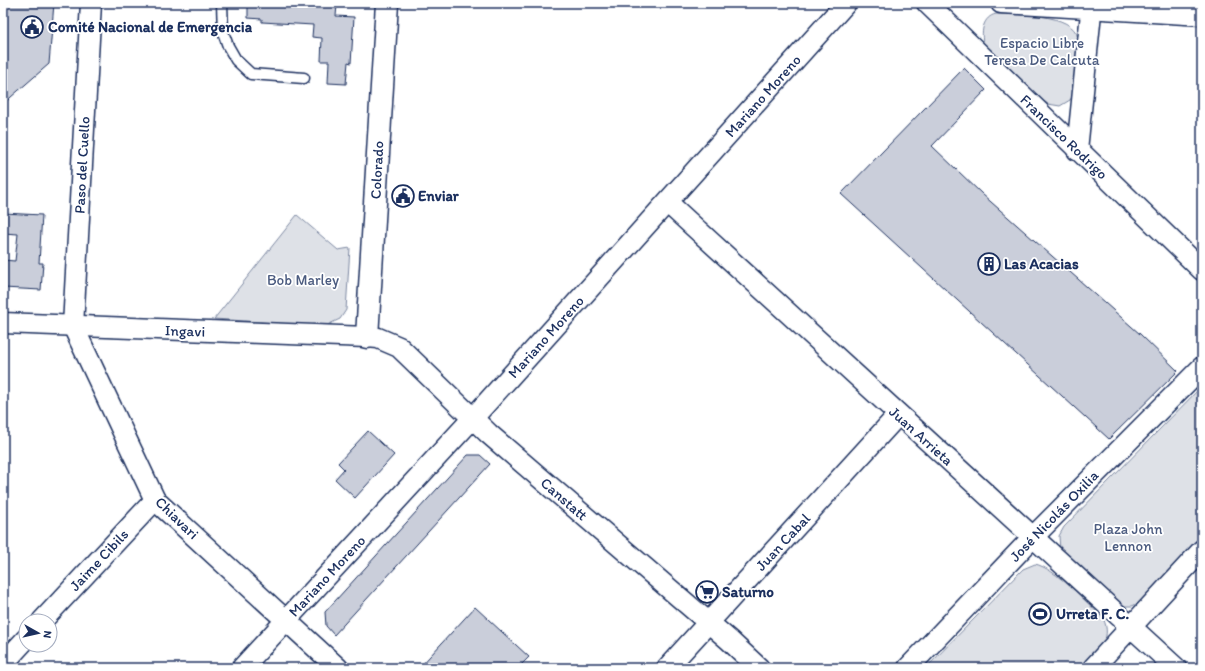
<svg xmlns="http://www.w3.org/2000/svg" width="1205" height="671" viewBox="0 0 1205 671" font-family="Itim,sans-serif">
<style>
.green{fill:#dee1e7;stroke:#7c88a2}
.building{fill:#caceda;stroke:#1b2f5e}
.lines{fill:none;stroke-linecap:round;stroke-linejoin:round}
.service-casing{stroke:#1b2f5e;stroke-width:13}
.minor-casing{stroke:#1b2f5e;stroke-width:23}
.tertiary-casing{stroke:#1b2f5e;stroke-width:25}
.service{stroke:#fff;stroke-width:10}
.minor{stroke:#fff;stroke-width:20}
.tertiary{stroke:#fff;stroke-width:22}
.labels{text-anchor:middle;stroke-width:3.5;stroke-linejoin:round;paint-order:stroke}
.poi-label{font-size:15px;font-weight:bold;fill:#1b2f5e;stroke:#fff;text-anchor:start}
.park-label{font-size:15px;fill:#4c5c80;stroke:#fff}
.street-label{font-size:15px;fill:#1b2f5e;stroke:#fff}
</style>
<rect width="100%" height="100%" fill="#fff"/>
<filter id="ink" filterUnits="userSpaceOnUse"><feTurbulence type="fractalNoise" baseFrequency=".025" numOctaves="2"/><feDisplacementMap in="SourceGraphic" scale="8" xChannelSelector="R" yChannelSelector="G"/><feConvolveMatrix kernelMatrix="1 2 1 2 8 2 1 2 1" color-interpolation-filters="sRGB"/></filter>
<g filter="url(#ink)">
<g class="green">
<path d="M996,14C1016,15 1073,12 1078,38C1080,51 1075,79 1074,94L1070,100L1060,106L1048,104L1042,100L983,42C981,31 983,17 996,14Z"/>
<path d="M297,215L338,250L350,248L346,310L340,319L325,326L214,319Z"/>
<path d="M1202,386V537L1143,601L1132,606H1122L1060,550L1059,536L1064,527Z"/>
<path d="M1035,564C1055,568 1087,603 1103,618C1114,641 1096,652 1081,668H926L1023,569Z"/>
</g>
<g class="building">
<path d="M3,3H54L49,64L3,104Z"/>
<path d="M248,3L314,7L315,3L337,5L336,16L354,17L351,63L348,62L346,84L328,83L329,61H321L322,38L312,37L313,25L262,22V19L248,18Z"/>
<path d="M964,68L986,90L932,146L982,194L1140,334L1178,371L1109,439L841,194Z"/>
<path d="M3,213L42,215L39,263H43L41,290L3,288V260L15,261L18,234L3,233Z"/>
<path d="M368,431L394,455L355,498L335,479L344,469L338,463Z"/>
<path d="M468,455H480L490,464L334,635L326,626L325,612Z"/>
<path d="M475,607L529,657L518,668H419Z"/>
</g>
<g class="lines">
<g class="service-casing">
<path id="service" d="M222,3L223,32L228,46L236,60L251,74L304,78"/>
</g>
<g class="minor-casing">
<g id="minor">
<path d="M91,3L73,326L155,500L338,668"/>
<path d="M927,3L1202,270"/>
<path d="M1001,3L1202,15"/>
<path d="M1077,150L1092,3"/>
<path d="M668,203L1176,668"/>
<path d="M3,323L367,337L378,338L399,347L489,434L729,640L759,668"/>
<path d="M42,621L155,500"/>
<path d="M3,664L26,639"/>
<path d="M242,668L472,419L846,3"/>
<path d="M667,668L898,415"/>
<path d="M908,668L1032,538L1202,367"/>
<path d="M1093,668L1202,550"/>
</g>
</g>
<g class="tertiary-casing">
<path id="tertiary" d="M367,337L387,3"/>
</g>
<use href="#service" class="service"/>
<use href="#minor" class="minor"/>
<use href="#tertiary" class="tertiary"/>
</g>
</g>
<defs>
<g id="civic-ring" transform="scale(1.15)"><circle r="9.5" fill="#fff" stroke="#1b2f5e" stroke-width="1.5"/><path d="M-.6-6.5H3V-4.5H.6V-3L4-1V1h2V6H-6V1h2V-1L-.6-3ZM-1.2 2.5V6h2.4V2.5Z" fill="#1b2f5e"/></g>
<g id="building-ring" transform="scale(1.15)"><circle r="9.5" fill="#fff" stroke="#1b2f5e" stroke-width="1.5"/><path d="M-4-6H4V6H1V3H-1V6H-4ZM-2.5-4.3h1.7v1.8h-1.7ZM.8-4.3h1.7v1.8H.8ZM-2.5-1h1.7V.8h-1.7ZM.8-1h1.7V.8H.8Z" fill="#1b2f5e"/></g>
<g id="supermarket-ring" transform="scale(1.15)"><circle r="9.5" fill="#fff" stroke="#1b2f5e" stroke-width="1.5"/><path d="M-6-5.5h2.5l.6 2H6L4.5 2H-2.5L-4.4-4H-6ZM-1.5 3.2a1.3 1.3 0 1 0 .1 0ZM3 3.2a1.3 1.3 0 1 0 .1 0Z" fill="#1b2f5e"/></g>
<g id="stadium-ring" transform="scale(1.15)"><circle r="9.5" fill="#fff" stroke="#1b2f5e" stroke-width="1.5"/><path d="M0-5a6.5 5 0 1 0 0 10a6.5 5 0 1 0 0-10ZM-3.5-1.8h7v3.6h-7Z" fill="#1b2f5e"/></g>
</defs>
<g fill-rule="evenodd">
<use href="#civic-ring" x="32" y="27"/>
<use href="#civic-ring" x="403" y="196"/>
<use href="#building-ring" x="989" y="264"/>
<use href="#supermarket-ring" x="707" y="592"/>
<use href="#stadium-ring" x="1040" y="614"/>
</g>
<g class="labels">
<g class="poi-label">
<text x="48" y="32">Comité Nacional de Emergencia</text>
<text x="418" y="201">Enviar</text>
<text x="1004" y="269">Las Acacias</text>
<text x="722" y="597">Saturno</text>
<text x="1056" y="619">Urreta F. C.</text>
</g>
<g class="park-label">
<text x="1042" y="48">Espacio Libre<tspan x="1042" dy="17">Teresa De Calcuta</tspan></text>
<text x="303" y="285">Bob Marley</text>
<text x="1128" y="534">Plaza John<tspan x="1128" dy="17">Lennon</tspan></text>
</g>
<g class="street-label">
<text transform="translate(763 96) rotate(-48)" y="5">Mariano Moreno</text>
<text transform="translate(1064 137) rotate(44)" y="5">Francisco Rodrigo</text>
<text transform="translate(82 165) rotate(-87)" y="5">Paso del Cuello</text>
<text transform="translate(377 170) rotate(-87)" y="5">Colorado</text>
<text transform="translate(185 331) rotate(2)" y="5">Ingavi</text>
<text transform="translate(546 337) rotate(-48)" y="5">Mariano Moreno</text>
<text transform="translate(921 436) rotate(42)" y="5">Juan Arrieta</text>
<text transform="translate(564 499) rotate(41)" y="5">Canstatt</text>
<text transform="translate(1054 516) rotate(-46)" y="5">José Nicolás Oxilia</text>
<text transform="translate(177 518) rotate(44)" y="5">Chiavari</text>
<text transform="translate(783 542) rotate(-47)" y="5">Juan Cabal</text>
<text transform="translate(99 560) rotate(-47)" y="5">Jaime Cibils</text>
<text transform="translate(327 576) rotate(-47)" y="5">Mariano Moreno</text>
</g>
</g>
<rect width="1205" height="671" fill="none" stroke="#fff" stroke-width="16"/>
<rect x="8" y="8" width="1189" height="655" fill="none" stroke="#1b2f5e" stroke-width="1.5" filter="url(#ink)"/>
<g transform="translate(38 633) rotate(98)"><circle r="19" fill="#ffffff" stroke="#a4acbf"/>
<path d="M0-3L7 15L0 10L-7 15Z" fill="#1b2f5e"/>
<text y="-6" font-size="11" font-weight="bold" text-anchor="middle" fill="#1b2f5e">N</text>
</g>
</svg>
